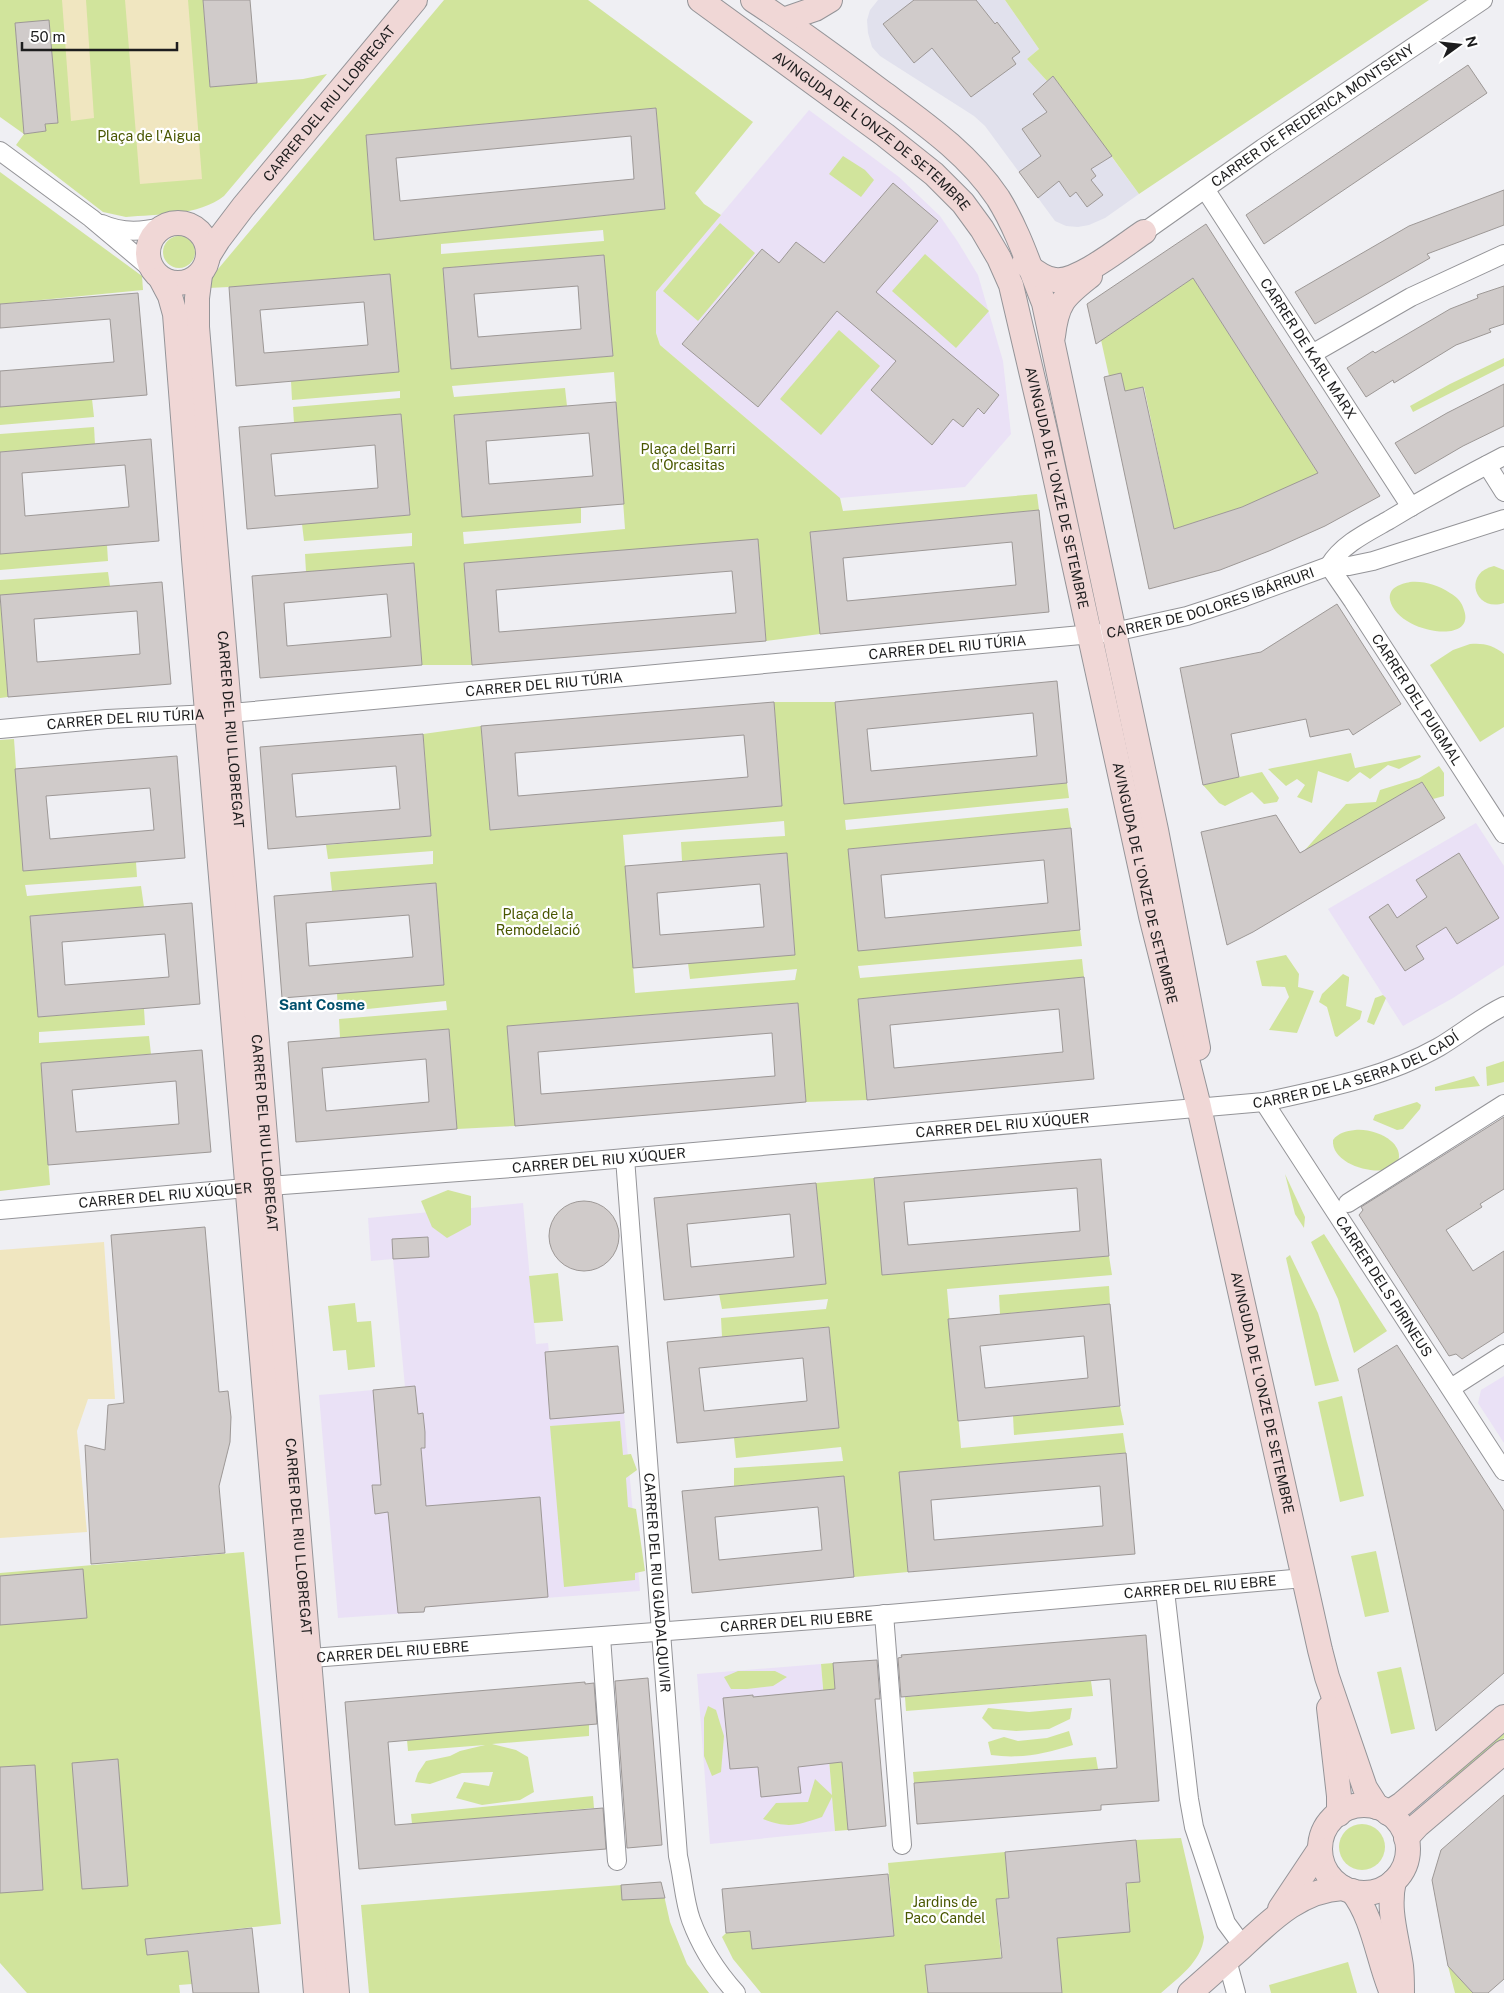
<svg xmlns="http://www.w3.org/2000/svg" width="1504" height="1993" viewBox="0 0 1504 1993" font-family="'Public Sans',sans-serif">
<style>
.built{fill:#e1e1ed}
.education{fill:#eae1f6}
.green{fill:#d1e49c;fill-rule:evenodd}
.sand{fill:#f0e6c0}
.building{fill:#d0cbca;stroke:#9d9896;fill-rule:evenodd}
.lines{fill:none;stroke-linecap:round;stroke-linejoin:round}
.street-casing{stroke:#949498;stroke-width:20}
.secondary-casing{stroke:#949498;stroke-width:26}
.street{stroke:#fff;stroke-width:18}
.secondary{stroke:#f0d7d6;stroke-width:24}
.labels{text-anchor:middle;stroke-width:4.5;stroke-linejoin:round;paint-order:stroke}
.street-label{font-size:14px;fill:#1d1d1e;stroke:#fff}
.park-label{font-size:14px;fill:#495700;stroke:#fff}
.neighbourhood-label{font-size:15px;font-weight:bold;fill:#01506c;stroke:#fff}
</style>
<rect width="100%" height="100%" fill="#efeff3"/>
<path class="built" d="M878,0H1005L1039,49L1027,59L1047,81L1052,76L1139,194L1105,218L1089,225L1078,227L1066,226L1055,221L985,126L974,116L880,56L872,47L868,33L867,20L870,10Z"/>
<g class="education">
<path d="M809,110L899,177L940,216L958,242L978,275L1003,361L1011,434L965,487L840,498L660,345L656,333V292Z"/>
<path d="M1476,823L1504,866V965L1453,998L1403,1026L1328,909Z"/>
<path d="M523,1203L536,1344L548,1343L549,1352L618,1346L640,1591L425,1607L424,1612L338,1618L319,1395L405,1387L393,1259L371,1261L368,1218Z"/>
<path d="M1504,1376V1443L1478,1403L1481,1390Z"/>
<path d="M821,1664L835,1831L710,1844L697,1674Z"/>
</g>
<g class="green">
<path d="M0,0H203L210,87L303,79L327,74L224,196C199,216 157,214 126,217L103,212L16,145L24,134L0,117ZM49,21L58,122L45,124V131L24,134L15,23Z"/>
<path d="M444,0H588L753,122L695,193L704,204L721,215L656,292V333L660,345L840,498L843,511L1037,494L1039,510L810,532L820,634L766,641L758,540L464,563L472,665H422L414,563L306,572L305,554L412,546V533L304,541L302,524L410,515L401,414L294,423L293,407L400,398V391L292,400L291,381L399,372L390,274L229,287L208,288V281ZM656,108L665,209L374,240L366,135ZM603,230L604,241L441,254V244ZM604,255L613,356L451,369L443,268ZM614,372L625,529L464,544L463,532L581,523V507L462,516L454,415L567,406L565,388L454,397L452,386Z"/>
<path d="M1005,0H1429L1139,194L1053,76L1047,81L1027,59L1039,49Z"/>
<path d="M843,156L865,170L874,180L861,197L829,174Z"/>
<path d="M0,172L142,276L143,290L0,304Z"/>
<path d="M720,223L755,253L698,321L663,291Z"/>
<circle cx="179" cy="252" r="16"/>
<path d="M925,254L989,311L956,348L892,291Z"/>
<path d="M1193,278L1325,484L1242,507L1174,529L1144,387L1113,394L1101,340Z"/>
<path d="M839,330L880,366L821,435L780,399Z"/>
<path d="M1504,358V366L1413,412L1410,406L1450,384Z"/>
<path d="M92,399L94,417L0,425V407Z"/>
<path d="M94,427L95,444L0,452V434Z"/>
<path d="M107,545L108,561L0,570V554Z"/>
<path d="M1494,566L1504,570V603C1475,613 1462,573 1494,566Z"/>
<path d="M108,572L110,586L0,596L8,697L0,698V580Z"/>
<path d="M1410,582C1426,581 1437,585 1450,593C1457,597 1462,602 1464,610C1477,646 1397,633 1390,600C1388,587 1401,584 1410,582Z"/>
<path d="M1470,644C1484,643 1493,645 1504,654V727L1480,742L1430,665L1453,650Z"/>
<path d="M774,702H835L844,804L1067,783L1069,798L845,820L846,830L1068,808L1071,828L849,849L858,950L1080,930L1082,946L858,966L860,978L1082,959L1084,977L858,999L867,1100L806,1102L797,1003L507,1026L515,1126L457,1129L449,1029L340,1038L339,1019L447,1010L446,1001L338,1012L337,993L444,984L436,883L332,891L330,872L433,864V851L328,859L326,845L431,836L423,734L481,726L490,830L782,806ZM784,821L785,836L681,842L682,861L787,853L795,954L688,963L690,979L797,969L795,980L635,993L623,835Z"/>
<path d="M14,739L23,871L136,862L137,877L25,885L27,896L141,886L144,907L30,916L38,1017L144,1009L145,1025L39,1032V1043L149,1036L151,1054L41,1063L50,1185L0,1191V740Z"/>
<path d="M1351,753L1355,768L1420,755L1421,757L1399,769L1388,765L1370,779L1360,772L1348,782L1318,771L1312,803L1297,797L1305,785L1297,779L1286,786L1268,769Z"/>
<path d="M1439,766L1444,773V796L1433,799L1422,782L1304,851L1346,804L1376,802L1380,790L1419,778Z"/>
<path d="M1262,772L1279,798L1277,802L1264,804L1252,792L1225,806L1219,803L1203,785Z"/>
<path d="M1286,955L1299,974L1298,987L1314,991L1297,1033L1269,1030L1289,997L1285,987L1262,986L1256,961Z"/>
<path d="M1343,974L1349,977V980L1346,1006L1362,1011L1360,1019L1337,1037L1335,1036L1327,1007L1319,1002L1322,994Z"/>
<path d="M1383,995L1386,998L1374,1025L1367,1022L1375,998Z"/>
<path d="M1504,1061V1082L1487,1086L1486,1067Z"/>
<path d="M1474,1076L1480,1086L1435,1091V1087Z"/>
<path d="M1417,1102L1421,1105L1420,1109L1403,1129L1397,1130L1373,1120L1375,1115Z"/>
<path d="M1355,1130C1368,1129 1381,1133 1391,1141C1401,1149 1403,1164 1389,1169C1371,1175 1331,1163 1333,1140C1338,1133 1346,1131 1355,1130Z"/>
<path d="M1285,1174L1305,1217L1304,1228L1295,1214Z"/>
<path d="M874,1178L883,1275L1109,1256L1112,1275L947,1289L961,1448L1123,1433L1126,1453L900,1472L908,1572L854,1577L844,1476L734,1486V1468L843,1461L841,1447L736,1458L734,1438L839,1428L829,1327L722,1337L721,1318L826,1309L828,1299L722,1309L719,1294L826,1284L816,1183Z"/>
<path d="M448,1190L471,1196V1225L447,1238L432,1227L421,1201Z"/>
<path d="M1324,1234L1387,1331L1354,1353L1338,1299L1311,1242Z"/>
<path d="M1290,1255L1318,1313L1339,1381L1315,1386L1286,1258Z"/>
<path d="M558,1273L563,1321L534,1323L529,1276Z"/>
<path d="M1109,1286L1110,1304L1000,1314L999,1295Z"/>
<path d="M355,1303L357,1322L371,1321L375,1367L348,1370L346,1350L333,1351L328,1306Z"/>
<path d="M1342,1396L1364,1496L1340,1502L1318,1402Z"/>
<path d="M1120,1406L1124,1425L1014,1435L1013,1416Z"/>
<path d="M620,1421L623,1455L631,1454L637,1470L626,1478L628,1507L636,1509L645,1571L635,1573V1580L564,1587L550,1426Z"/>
<path d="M1376,1551L1389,1612L1365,1617L1351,1556Z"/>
<path d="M244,1552L281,1924L146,1939L147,1955L188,1951L192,1984L179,1985L180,1993H27L0,1963V1573Z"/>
<path d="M833,1663L848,1830L835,1831L832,1797L822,1817C797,1825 789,1829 763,1819L776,1803L808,1802L815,1779L832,1795L821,1664Z"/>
<path d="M1401,1667L1415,1729L1391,1734L1377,1672Z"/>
<path d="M738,1671H775L787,1677L773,1686L747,1689H731L724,1677Z"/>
<path d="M1091,1681L1093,1696L906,1711L905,1697Z"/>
<path d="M708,1706L716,1710L724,1736L721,1772L712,1776L704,1756V1718Z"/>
<path d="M988,1708L1029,1712L1072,1708L1070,1719L1049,1729L1016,1731L993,1729L982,1718Z"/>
<path d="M589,1724V1736L492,1744L516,1750L528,1757L534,1792L520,1800L482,1805L456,1798L464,1782L489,1786L493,1772L462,1773L430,1784L415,1782L418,1773L426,1761L450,1756L460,1751L485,1745L408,1751L407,1740Z"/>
<path d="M1069,1731L1073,1745C1044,1754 1021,1759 991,1755L988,1742L1004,1737L1018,1741L1047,1738Z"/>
<path d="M1504,1731V1738L1448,1786L1445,1782Z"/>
<path d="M1096,1757L1098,1769L914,1783L913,1772Z"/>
<path d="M593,1796L594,1808L412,1824L411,1814Z"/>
<circle cx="1362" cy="1847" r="23"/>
<path d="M1181,1838L1204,1937C1202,1961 1178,1978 1161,1993H1058L1056,1938L1130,1931L1127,1883L1140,1882L1136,1840Z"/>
<path d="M1005,1852L1008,1888L1014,1897L996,1899L1001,1958L926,1965L928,1993H761L733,1959L722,1937L726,1933L750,1931L752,1949L894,1936L888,1863Z"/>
<path d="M661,1882L670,1922L687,1964L709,1993H369L361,1905Z"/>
<path d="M1348,1962L1357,1993H1271L1269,1985Z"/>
<path d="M1448,1966L1473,1993H1455Z"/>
</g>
<g class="sand">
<path d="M62,0H86L94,118L71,121Z"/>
<path d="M125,0H188L202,179L140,184Z"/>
<path d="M104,1242L115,1399H88L77,1431L87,1532L0,1538V1250Z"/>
</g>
<g class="building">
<path d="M203,0H250L257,83L210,87Z"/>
<path d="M914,0H976L995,24L997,22L1020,52L1012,58L1016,64L971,97L932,48L914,63L883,24Z"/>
<path d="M49,20L58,123L45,124L46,131L24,134L15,23Z"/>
<path d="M1468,65L1487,93L1264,244L1246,215Z"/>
<path d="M1053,76L1112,156L1091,169L1096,176L1091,180L1103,195L1087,207L1076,192L1070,197L1059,181L1038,198L1019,172L1041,156L1022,129L1047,112L1033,94Z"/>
<path d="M656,108L665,209L374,240L366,135ZM631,136L634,179L400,201L396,158Z"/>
<path d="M893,183L938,221L876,292L999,395L984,414L978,408L963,427L953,419L932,445L871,390L896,361L837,311L758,407L682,344L762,249L779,263L796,242L824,263Z"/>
<path d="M1504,190V225L1427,254L1430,258L1315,324L1295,292L1409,226Z"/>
<path d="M1206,224L1380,496L1325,526L1269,551L1220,570L1149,589L1104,377L1121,373L1125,391L1143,387L1174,529L1242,507L1318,473L1193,278L1096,344L1087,304Z"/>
<path d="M604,255L613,356L451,369L443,268ZM578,286L581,329L478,337L474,294Z"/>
<path d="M390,274L399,372L236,386L229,287ZM364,302L368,345L264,353L260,310Z"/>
<path d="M1504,286V324L1489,329L1491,332L1456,345L1394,383L1393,380L1366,397L1347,368L1373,351L1375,353L1450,309L1478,298L1477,295Z"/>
<path d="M138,293L147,395L0,407V371L114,362L110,319L0,328V304Z"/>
<path d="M1504,384V426L1463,446L1415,474L1395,443L1447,413Z"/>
<path d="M616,402L624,504L462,517L454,415ZM589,433L593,476L489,484L486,441Z"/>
<path d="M401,414L410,515L247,529L239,427ZM375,445L378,488L275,496L271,454Z"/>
<path d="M151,439L159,541L0,554V452ZM125,465L129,507L25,516L22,473Z"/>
<path d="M1039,510L1049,612L820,634L810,532ZM1012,542L1016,585L847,601L843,558Z"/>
<path d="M758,539L766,641L472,665L464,563ZM732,571L736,613L499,632L496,590Z"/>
<path d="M414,563L422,665L260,678L252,576ZM387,594L391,637L287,646L284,603Z"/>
<path d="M162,582L171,684L8,697L0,595ZM137,611L140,654L37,662L34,619Z"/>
<path d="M1337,604L1401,704L1353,735L1349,729L1310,737L1306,719L1231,734L1239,777L1203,785L1180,668L1261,652Z"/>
<path d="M1057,681L1067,783L844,804L835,702ZM1033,713L1037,756L871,771L867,729Z"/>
<path d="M774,702L782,806L490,830L481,726ZM744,735L748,777L518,796L515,753Z"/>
<path d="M423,734L431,836L268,849L260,747ZM396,766L400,809L296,817L292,774Z"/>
<path d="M177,756L185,858L23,871L15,769ZM150,788L154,830L50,839L46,796Z"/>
<path d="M1422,782L1445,818L1253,932L1227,945L1201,832L1276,815L1300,853Z"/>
<path d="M1071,828L1080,930L858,951L848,849ZM1044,860L1048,903L885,918L881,875Z"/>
<path d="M787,853L795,955L633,968L625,866ZM760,884L764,927L660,935L657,893Z"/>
<path d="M1459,853L1499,918L1457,944L1446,927L1416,946L1424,959L1405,971L1369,917L1388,904L1397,918L1427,897L1416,880Z"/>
<path d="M436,883L444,985L282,998L274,896ZM409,915L413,957L309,966L306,923Z"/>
<path d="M192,903L200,1004L38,1017L30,916ZM165,934L169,977L65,985L62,942Z"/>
<path d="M1084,977L1094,1079L867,1100L858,999ZM1059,1009L1063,1052L894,1068L890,1025Z"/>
<path d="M798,1003L806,1102L515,1126L507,1026ZM772,1033L775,1076L541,1094L538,1052Z"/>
<path d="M449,1029L457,1129L296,1142L288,1042ZM426,1059L429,1102L326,1111L322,1068Z"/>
<path d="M202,1050L211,1152L48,1165L41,1063ZM176,1081L179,1124L76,1132L72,1090Z"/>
<path d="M1504,1117V1189L1480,1204L1482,1207L1446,1230L1473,1271L1504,1251V1332L1462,1359L1456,1354L1449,1356L1359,1215L1363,1210L1361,1207Z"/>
<path d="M1101,1159L1109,1256L882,1275L874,1178ZM1077,1188L1080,1231L908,1245L904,1202Z"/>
<path d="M816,1183L826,1284L664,1300L654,1198ZM790,1214L794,1257L691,1267L687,1224Z"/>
<circle cx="584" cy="1236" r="35"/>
<path d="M205,1227L219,1392L228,1391L231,1417L230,1442L219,1486L225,1553L91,1564L85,1445L105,1450L108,1405L124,1403L111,1235Z"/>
<path d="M428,1237L429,1257L393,1259L392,1239Z"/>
<path d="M1110,1304L1120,1406L958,1421L948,1319ZM1084,1336L1088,1378L985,1388L980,1346Z"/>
<path d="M829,1327L839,1428L677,1443L667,1342ZM803,1358L807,1401L704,1411L699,1368Z"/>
<path d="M1397,1345L1504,1511V1673L1436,1731L1358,1369Z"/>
<path d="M618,1346L624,1413L550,1419L545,1352Z"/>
<path d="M415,1386L418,1414L423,1413L425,1432V1448H421L426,1506L540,1497L548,1597L425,1607L424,1612L398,1613L388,1512L375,1514L372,1485H381L373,1390Z"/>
<path d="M1126,1453L1135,1554L908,1572L899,1472ZM1100,1486L1103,1526L934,1540L931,1500Z"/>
<path d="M844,1476L854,1577L692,1593L682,1491ZM818,1507L822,1550L719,1560L715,1517Z"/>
<path d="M83,1569L87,1618L0,1625V1576Z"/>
<path d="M1146,1635L1159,1801L1101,1805V1810L917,1824L914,1783L1117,1768L1110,1679L901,1697L898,1658L902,1657L901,1655Z"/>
<path d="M877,1660L880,1699H875L886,1826L848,1830L842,1762L798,1767L801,1793L761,1797L758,1767L730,1769L723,1698L753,1695V1697L835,1689L833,1663Z"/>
<path d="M648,1678L662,1845L627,1848L615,1681Z"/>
<path d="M585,1682V1684L594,1683L597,1724L388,1742L395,1825L603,1808L606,1849L359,1869L345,1702Z"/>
<path d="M118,1759L128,1886L82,1889L72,1763Z"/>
<path d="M35,1765L43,1890L0,1893V1767Z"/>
<path d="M1504,1795V1979L1488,1993H1473L1448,1966L1432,1880L1441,1850Z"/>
<path d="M1136,1840L1140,1882L1126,1883L1130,1932L1057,1938L1062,1993H928L925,1965L1002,1958L996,1899L1009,1898L1005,1852Z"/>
<path d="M888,1874L894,1936L752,1949L750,1931L726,1933L722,1889Z"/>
<path d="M661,1882L665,1898L622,1900L621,1885Z"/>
<path d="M252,1928L259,1993H193L188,1951L147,1955L145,1939Z"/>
</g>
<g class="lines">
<g class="street-casing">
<g id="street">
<path d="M0,151L91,218L154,271"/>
<path id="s1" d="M1205,189L1411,507"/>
<path d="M102,224C121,233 141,232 161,227"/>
<path id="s2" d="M1144,232L1263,148L1483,0"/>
<path d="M1312,354L1411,297L1504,254"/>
<path d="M1487,465L1504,492"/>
<path id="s3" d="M1329,566L1353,601L1504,834"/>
<path d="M1329,566C1342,544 1368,532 1389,520C1427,497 1465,476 1504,456"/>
<path id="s4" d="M0,729L107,719L231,713L1114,632L1187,616L1239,599L1329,566H1349L1373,561L1504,519"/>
<path id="s5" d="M1264,1102L1504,1471"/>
<path id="s6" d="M625,1158L678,1856C683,1877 684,1900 691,1920C701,1947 717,1972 736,1993"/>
<path d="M1348,1203L1504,1104"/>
<path id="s7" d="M0,1210L269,1186L512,1168L1264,1102C1324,1089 1386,1077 1439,1047C1461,1034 1481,1017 1504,1006"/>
<path d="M1451,1388L1504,1354"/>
<path d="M1165,1591L1189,1799L1194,1827L1226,1923L1243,1946"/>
<path d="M884,1614L902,1845"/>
<path d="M601,1637L617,1861"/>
<path id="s8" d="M298,1659L866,1616L1304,1578"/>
<path d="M1227,1960L1236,1993"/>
</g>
</g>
<g class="secondary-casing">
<g id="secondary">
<path id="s9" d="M700,0L885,135L934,174L963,203L982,229L999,258L1011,285L1046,435L1151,916L1199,1107L1320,1650L1327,1677L1365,1788L1377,1807"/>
<path d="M753,0C799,30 843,63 886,95C928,126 969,155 998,198C1018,230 1030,268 1044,303L1156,830L1198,1048"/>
<path d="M783,20L815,9L830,0"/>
<circle cx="178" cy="253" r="30"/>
<path id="s10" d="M208,256L218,240L243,207L415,0"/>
<path d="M1024,263C1033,270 1043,279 1055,280C1078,283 1124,245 1144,232"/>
<path id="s11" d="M200,275L197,298V327L337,1993"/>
<path d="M161,279L170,296L175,314L194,559L316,1993"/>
<path d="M1053,336C1057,301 1065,296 1090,276"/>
<path d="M1329,1708L1339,1796V1814"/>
<circle cx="1364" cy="1849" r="44"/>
<path d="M1388,1813L1402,1804L1504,1717"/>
<path d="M1406,1838L1418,1825L1504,1752"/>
<path d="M1394,1881C1387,1910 1397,1937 1401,1966C1402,1975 1402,1984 1402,1993"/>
<path d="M1352,1891C1374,1918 1378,1961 1392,1993"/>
<path d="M1280,1909L1320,1849"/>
<path d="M1190,1993C1207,1978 1225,1962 1242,1947C1272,1919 1301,1890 1343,1888"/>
</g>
</g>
<use href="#street" class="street"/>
<use href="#secondary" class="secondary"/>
</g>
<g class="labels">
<g class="street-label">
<text dy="5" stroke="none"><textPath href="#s10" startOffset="195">CARRER DEL RIU LLOBREGAT</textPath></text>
<text dy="5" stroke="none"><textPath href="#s2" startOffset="205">CARRER DE FREDERICA MONTSENY</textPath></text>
<text dy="5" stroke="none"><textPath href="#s9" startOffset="216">AVINGUDA DE L'ONZE DE SETEMBRE</textPath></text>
<text dy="5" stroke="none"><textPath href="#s1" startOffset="190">CARRER DE KARL MARX</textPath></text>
<text dy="5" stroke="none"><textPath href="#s9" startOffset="636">AVINGUDA DE L'ONZE DE SETEMBRE</textPath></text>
<text dy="5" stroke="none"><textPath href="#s4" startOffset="1219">CARRER DE DOLORES IBÁRRURI</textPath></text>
<text dy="5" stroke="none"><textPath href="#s4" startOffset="951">CARRER DEL RIU TÚRIA</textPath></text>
<text dy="5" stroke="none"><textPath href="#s4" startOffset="546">CARRER DEL RIU TÚRIA</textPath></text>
<text dy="5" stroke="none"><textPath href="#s3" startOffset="160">CARRER DEL PUIGMAL</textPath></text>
<text dy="5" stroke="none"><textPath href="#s4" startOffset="126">CARRER DEL RIU TÚRIA</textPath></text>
<text dy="5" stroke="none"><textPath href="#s11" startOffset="456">CARRER DEL RIU LLOBREGAT</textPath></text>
<text dy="5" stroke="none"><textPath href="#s9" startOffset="1041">AVINGUDA DE L'ONZE DE SETEMBRE</textPath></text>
<text dy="5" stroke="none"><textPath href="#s7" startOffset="1366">CARRER DE LA SERRA DEL CADÍ</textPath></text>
<text dy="5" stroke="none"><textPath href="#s7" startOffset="1006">CARRER DEL RIU XÚQUER</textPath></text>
<text dy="5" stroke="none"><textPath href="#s11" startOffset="861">CARRER DEL RIU LLOBREGAT</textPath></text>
<text dy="5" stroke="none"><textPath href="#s7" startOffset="601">CARRER DEL RIU XÚQUER</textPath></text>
<text dy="5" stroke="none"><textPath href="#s7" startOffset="166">CARRER DEL RIU XÚQUER</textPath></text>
<text dy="5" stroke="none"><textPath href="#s5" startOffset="220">CARRER DELS PIRINEUS</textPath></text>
<text dy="5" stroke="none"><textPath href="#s9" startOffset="1564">AVINGUDA DE L'ONZE DE SETEMBRE</textPath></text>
<text dy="5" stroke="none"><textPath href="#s11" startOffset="1266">CARRER DEL RIU LLOBREGAT</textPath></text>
<text dy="5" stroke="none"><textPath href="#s6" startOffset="426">CARRER DEL RIU GUADALQUIVIR</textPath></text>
<text dy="5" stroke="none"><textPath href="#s8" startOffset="905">CARRER DEL RIU EBRE</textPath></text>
<text dy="5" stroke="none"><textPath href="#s8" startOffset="500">CARRER DEL RIU EBRE</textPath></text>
<text dy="5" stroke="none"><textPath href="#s8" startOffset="95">CARRER DEL RIU EBRE</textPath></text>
</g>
<g class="park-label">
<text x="149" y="141">Plaça de l'Aigua</text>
<text x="688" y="454">Plaça del Barri<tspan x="688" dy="16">d'Orcasitas</tspan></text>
<text x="538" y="919">Plaça de la<tspan x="538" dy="16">Remodelació</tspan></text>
<text x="945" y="1907">Jardins de<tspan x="945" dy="16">Paco Candel</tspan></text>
</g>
<g class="neighbourhood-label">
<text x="322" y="1010">Sant Cosme</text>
</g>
</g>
<g transform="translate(1459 45) rotate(75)" stroke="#ffffff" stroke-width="4" paint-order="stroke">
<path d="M0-4L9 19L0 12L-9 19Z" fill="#1d1d1e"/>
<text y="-8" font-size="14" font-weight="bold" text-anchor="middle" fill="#1d1d1e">N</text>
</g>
<path d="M22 42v8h155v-8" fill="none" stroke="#1d1d1e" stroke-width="2.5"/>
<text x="30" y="42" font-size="15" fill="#1d1d1e" stroke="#ffffff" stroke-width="4" paint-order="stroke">50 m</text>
</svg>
